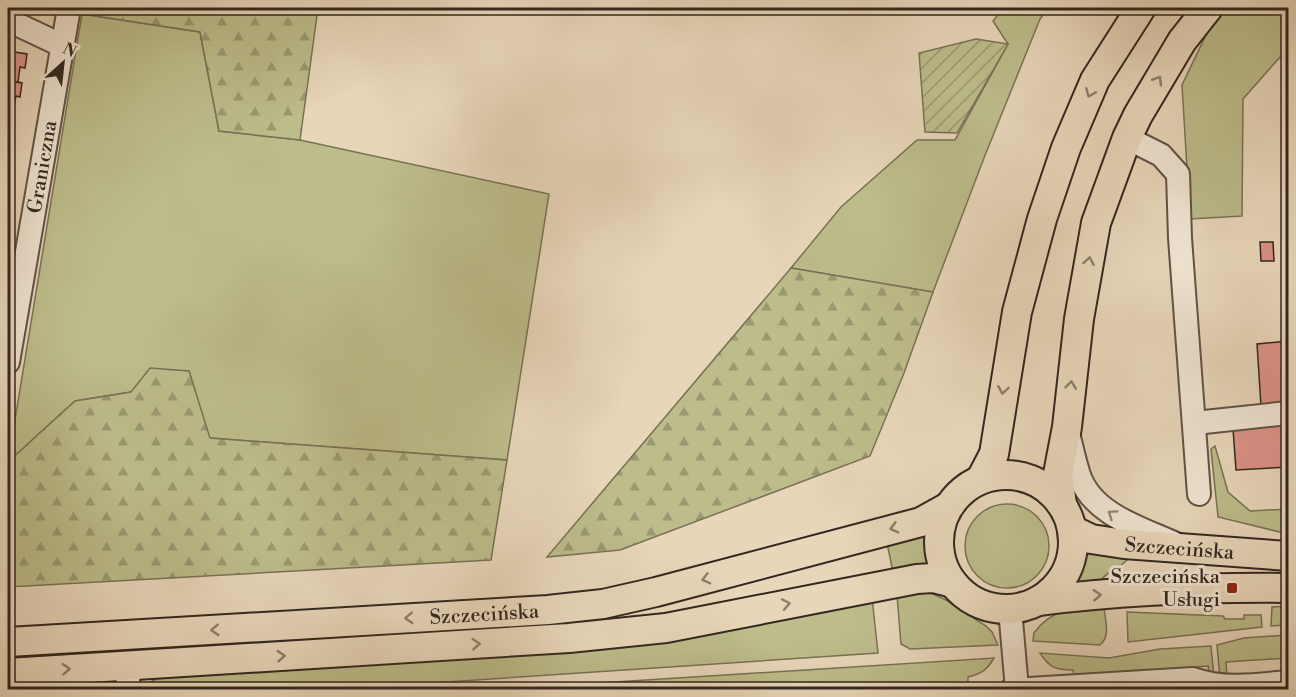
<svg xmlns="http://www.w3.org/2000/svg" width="1296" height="697" viewBox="0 0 1296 697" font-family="'Libre Bodoni',serif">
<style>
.grass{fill:#bdbc8b;stroke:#787255;stroke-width:1.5}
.forest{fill:url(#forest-firs);stroke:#787255;stroke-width:1.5}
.garden{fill:url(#garden-furrows);stroke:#787255;stroke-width:1.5}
.building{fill:#dc9288;stroke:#32271f;stroke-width:1.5}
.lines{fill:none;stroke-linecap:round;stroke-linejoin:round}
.minor-casing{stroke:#605346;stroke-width:26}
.major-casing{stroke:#32271f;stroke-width:32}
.minor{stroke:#f0e4d2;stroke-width:22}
.major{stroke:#e8d6ba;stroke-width:28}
.oneway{stroke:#8d7e6c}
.oneway2{stroke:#918678}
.poi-dot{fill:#8f2418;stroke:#f0e4d2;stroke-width:2}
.labels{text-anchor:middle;stroke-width:6;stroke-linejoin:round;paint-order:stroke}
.street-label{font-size:20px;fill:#32271f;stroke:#f0e4d2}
.poi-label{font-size:20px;fill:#32271f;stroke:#f0e4d2;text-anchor:end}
</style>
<defs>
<pattern id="forest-firs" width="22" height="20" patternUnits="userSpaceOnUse" patternTransform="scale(1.5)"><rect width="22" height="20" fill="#bdbc8b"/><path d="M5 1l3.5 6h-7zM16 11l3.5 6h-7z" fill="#9a9971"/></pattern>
<pattern id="garden-furrows" width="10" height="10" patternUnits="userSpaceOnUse" patternTransform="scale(1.5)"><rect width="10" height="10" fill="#bdbc8b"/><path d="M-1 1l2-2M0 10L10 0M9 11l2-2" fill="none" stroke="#9a9971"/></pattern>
</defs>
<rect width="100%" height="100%" fill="#e8d6ba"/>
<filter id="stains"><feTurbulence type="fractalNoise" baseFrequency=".00333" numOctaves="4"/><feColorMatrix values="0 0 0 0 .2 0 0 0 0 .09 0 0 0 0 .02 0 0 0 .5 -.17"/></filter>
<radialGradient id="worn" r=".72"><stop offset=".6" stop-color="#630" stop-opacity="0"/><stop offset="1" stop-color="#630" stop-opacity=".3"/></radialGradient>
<g class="grass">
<path d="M1003,8H1048L1040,19L984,158L933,292L791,268L841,207L917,140H955L1008,44L993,21Z"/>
<path d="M1219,8H1288V48L1243,99L1242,216L1190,219L1182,85Z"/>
<path d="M82,14L200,32L219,131L300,140L549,194L507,460L209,438L189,371L131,392L75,401L8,462Z"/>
<path d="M1215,446L1228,492L1250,511L1288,509V534L1218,517L1211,449Z"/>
<circle cx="1007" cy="546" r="42"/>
<path d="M934,531L933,559L930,564L893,572L887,543Z"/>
<path d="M1083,550L1130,556C1123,569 1108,568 1099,583L1069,586L1068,582Z"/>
<path d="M924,590L946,600L986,626L992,632L998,645L910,649L901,644L897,595Z"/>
<path d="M872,597L878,653L386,686L365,689L144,690L146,684L169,673Z"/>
<path d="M1288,606V625L1271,626L1272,607Z"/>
<path d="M1104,607C1105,620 1111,636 1100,645L1033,641L1034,633C1053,607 1075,608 1104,607Z"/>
<path d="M1127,612L1223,616L1225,619H1244V615H1261L1262,627L1128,642Z"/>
<path d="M1288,635V658L1226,662L1227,678H1220L1217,645L1244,638Z"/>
<path d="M1211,646L1214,678H1210L1208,666L1074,676L1073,670C1055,670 1050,668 1040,653L1109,658L1160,649Z"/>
<path d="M994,658C987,670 981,674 968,677V683L874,690L503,689Z"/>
</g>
<g class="forest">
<path d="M83,8H318L300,140L219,131L200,32L82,14Z"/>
<path d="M791,268L933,292L904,373L870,456L620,550L547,557Z"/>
<path d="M150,368L189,371L210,438L507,460L491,560L8,587V462L75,401L131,392Z"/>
</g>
<path class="garden" d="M976,39L1008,44L957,133L925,132L919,53Z"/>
<g class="building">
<path d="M8,51L27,54L25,68L20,67L18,82L22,83L8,81Z"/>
<path d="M8,81L22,83L20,97L16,96L13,112L8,111Z"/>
<path d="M8,136L13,137L10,151L8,150Z"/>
<path d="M1260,242H1273L1274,261H1261Z"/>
<path d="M1288,341V404L1261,406L1257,344Z"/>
<path d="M1288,425V467L1236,470L1233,429Z"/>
</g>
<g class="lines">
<g class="minor-casing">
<g id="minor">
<path d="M8,20L63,46"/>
<path d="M1127,138L1161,155L1178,174L1180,238L1199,494"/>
<path id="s1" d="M8,362L69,8"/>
<path d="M1195,423L1288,413"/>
<path d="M1067,429C1071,444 1074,460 1079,475C1092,514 1140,528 1174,543"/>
<path d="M1010,609L1017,689"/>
<path d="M126,690L131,665"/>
<path d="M1011,690L1193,679C1224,690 1256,685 1288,682"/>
</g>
</g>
<g class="major-casing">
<g id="major">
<circle cx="1006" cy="542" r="67"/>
<path d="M981,479L994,454L1017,312L1042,219L1066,148L1095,80L1141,8"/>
<path d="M1062,505L1058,474L1067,427L1079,319L1096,223L1127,138L1138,115L1182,41L1208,8"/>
<path id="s2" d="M1072,530L1091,539L1124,544L1288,556"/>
<path d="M1038,601C1121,591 1206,587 1288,588"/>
<path id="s3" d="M8,642L548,610L603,604L656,592L921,522L948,507"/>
<path d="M8,673L569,638L666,628L917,579L933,578L953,583"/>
</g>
</g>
<use href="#minor" class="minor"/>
<use href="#major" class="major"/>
</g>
<defs><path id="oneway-chevron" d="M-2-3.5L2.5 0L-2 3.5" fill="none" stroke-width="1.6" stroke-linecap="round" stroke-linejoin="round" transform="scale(1.5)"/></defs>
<g class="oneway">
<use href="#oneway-chevron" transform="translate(1158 80) rotate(-59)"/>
<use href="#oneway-chevron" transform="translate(1090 93) rotate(113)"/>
<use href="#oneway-chevron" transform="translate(1089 261) rotate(-80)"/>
<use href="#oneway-chevron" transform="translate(1071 385) rotate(-83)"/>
<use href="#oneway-chevron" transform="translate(1003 390) rotate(100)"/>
<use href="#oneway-chevron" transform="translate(894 528) rotate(165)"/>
<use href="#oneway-chevron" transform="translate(706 579) rotate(165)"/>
<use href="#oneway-chevron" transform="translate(1097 595) rotate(-4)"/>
<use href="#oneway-chevron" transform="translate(786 604) rotate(-11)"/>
<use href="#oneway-chevron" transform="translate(409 618) rotate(177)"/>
<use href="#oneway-chevron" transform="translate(215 630) rotate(177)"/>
<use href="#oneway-chevron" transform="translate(476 644) rotate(-4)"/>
<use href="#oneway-chevron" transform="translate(281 656) rotate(-4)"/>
<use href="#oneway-chevron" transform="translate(66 669) rotate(-4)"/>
</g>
<use class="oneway2" href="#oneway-chevron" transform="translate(1112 514) rotate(-146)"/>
<rect class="poi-dot" x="1226" y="582" width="12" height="12" rx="3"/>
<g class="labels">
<g class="street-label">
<text dy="7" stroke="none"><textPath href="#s1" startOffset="198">Graniczna</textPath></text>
<text dy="7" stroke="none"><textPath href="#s2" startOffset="110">Szczecińska</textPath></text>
<text dy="7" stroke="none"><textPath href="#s3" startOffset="477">Szczecińska</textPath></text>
</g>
<g class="poi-label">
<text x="1220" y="583">Szczecińska<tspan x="1220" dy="23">Usługi</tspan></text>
</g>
</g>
<rect width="1296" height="697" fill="none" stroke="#e8d6ba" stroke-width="30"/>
<rect x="9" y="9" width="1278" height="679" fill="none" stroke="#32271f" stroke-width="3"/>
<rect x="15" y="15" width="1266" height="667" fill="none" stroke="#32271f" stroke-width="1.5"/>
<g transform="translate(63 63) rotate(27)" stroke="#f0e4d2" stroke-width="4.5" paint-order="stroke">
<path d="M0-4.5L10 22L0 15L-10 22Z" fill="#32271f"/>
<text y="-9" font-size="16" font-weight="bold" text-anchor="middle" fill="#32271f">N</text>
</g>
<rect width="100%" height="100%" filter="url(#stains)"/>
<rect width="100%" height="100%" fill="url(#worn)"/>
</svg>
